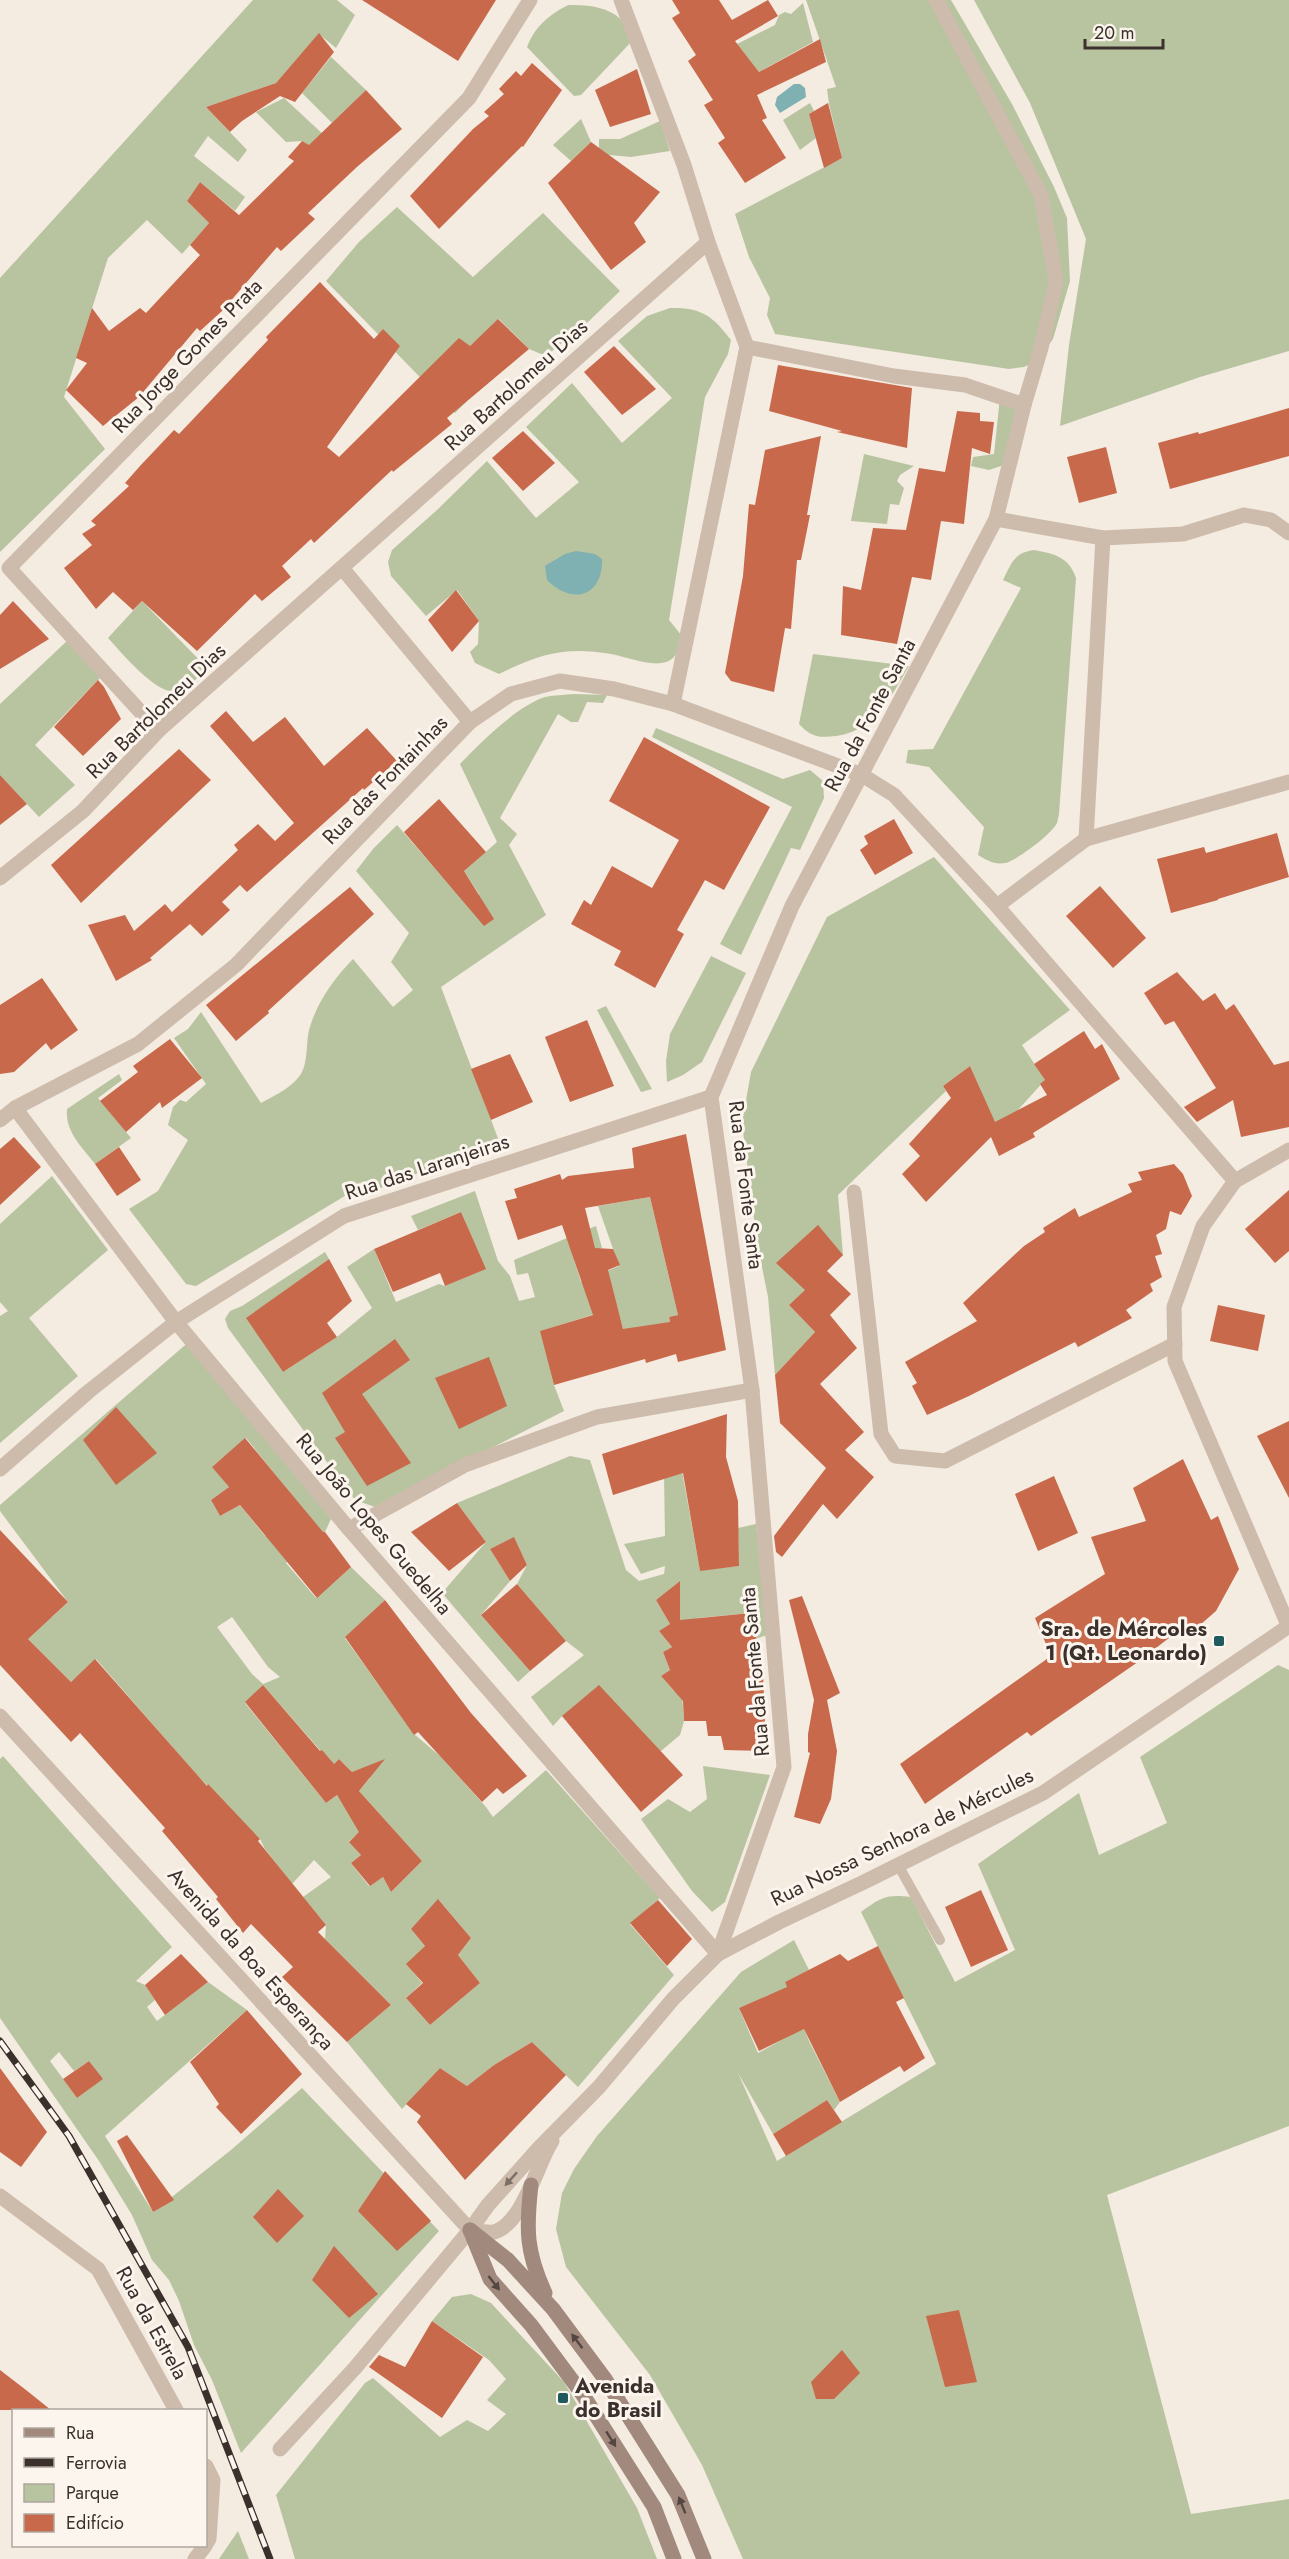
<svg xmlns="http://www.w3.org/2000/svg" width="1289" height="2559" viewBox="0 0 1289 2559" font-family="Jost,sans-serif">
<style>
.green{fill:#b8c4a0;fill-rule:evenodd}
.water{fill:#7fb0b2}
.building{fill:#c8694b;fill-rule:evenodd}
.lines{fill:none;stroke-linecap:round;stroke-linejoin:round}
.service{stroke:#cdbbac;stroke-width:10}
.minor{stroke:#cdbbac;stroke-width:15}
.tertiary{stroke:#cdbbac;stroke-width:15}
.secondary{stroke:#a18a7d;stroke-width:15}
.rail-casing{stroke:#3b302b;stroke-width:7}
.rail{stroke:#fbf5ee;stroke-width:4.5;stroke-dasharray:14;stroke-linecap:butt}
.oneway{fill:#7d6f65}
.oneway2{fill:#544640}
.poi-dot{fill:#1f5a5e;stroke:#fbf5ee;stroke-width:2}
.labels{text-anchor:middle;stroke-width:6;stroke-linejoin:round;paint-order:stroke}
.street-label{font-size:21px;fill:#3b302b;stroke:#fbf5ee}
.poi-label{font-size:21px;font-weight:bold;fill:#3b302b;stroke:#fbf5ee;text-anchor:end}
</style>
<rect width="100%" height="100%" fill="#f4ebe1"/>
<g class="green">
<path d="M253,0H337L355,15L336,48L319,34L276,83L206,107L247,150L238,162L208,136L194,156L245,197L235,211L200,182L187,201L209,223L182,254L147,220L108,258L64,397L105,449L0,552V278Z"/>
<path d="M806,0H951L1012,104L1054,187L1067,218L1070,281L1053,339L1037,361L1024,367L1009,369L775,334L767,315L770,298L749,257L735,214L842,158L829,104L827,89L836,87Z"/>
<path d="M974,0H1289V351L1200,377L1060,426L1069,345L1086,239L1030,103Z"/>
<path d="M803,3L813,42L759,72L737,44L775,25L779,15L785,12L791,14Z"/>
<path d="M568,5C598,5 623,9 633,40L581,95L574,96L527,47C535,26 549,15 568,5Z"/>
<path d="M331,57L366,90L332,123L302,93Z"/>
<path d="M284,98L326,137L313,148L302,141L286,142L256,112Z"/>
<path d="M810,103L814,111L809,114L816,138L800,150L783,120Z"/>
<path d="M581,119L591,142L571,161L553,145Z"/>
<path d="M660,121L670,151L631,157L599,154V139H620Z"/>
<path d="M397,207L473,277L543,213L620,291L589,321L546,356L529,349L499,319L470,346L432,366L466,402L455,413L326,281L359,242Z"/>
<path d="M670,308C701,307 713,316 731,340L728,354L705,397L669,620L682,636C680,646 678,658 666,662C651,667 627,657 611,654C565,646 539,654 499,674L475,663L470,652L478,644L479,621L457,590L426,616L391,576L388,562L392,550L437,510L487,461L536,518L579,482L526,427L572,383L622,443L672,398L618,341L647,316Z"/>
<path d="M1000,397L1024,405L1010,463L989,470L971,466L973,457L994,454Z"/>
<path d="M864,454L914,466L900,475L897,481L904,488L899,505L890,504L887,524L851,521Z"/>
<path d="M1034,550C1055,554 1069,557 1076,578L1059,814C1058,817 1058,820 1057,823C1052,834 1016,861 1005,863C995,865 986,860 978,855L984,827L929,767L906,763L908,750L933,749L1021,588L1003,580C1012,562 1014,553 1034,550Z"/>
<path d="M142,601L207,668C198,677 190,687 177,691C158,697 121,652 108,638Z"/>
<path d="M67,641L100,678L35,745L75,785L39,817L0,775V704Z"/>
<path d="M813,654L909,666C891,696 875,731 836,736C818,738 811,737 799,724Z"/>
<path d="M574,694L607,695L603,703L587,702L578,722H571L558,714L500,818L517,834L509,845L546,915L441,987L499,1141L358,1197L348,1194L196,1286L186,1284L129,1209L158,1191L188,1140L168,1125L173,1107L180,1100L186,1102L206,1084L174,1038L188,1029L201,1012L261,1103C275,1095 294,1087 302,1072C308,1060 306,1043 309,1030C317,1002 333,980 353,959L393,1007L413,990L391,962L409,933L356,871L373,849L397,825L468,906L479,894L464,871L497,842L460,764C480,743 517,706 545,697C554,695 565,695 574,694Z"/>
<path d="M656,728L783,779L810,770L823,781L824,798L800,850L791,848L741,955L720,944L792,807L652,737Z"/>
<path d="M934,857L1070,1010L1022,1045L1045,1080L1017,1111L987,1127L963,1114L982,1093L970,1066L943,1086L946,1091L838,1195L843,1255L789,1305L815,1332L775,1375L768,1297L757,1242L742,1123L751,1072L827,917Z"/>
<path d="M711,956L746,973L702,1062L683,1075L667,1082L666,1061L670,1034Z"/>
<path d="M606,1006L652,1089L641,1092L597,1010Z"/>
<path d="M119,1074L122,1080L98,1098L131,1138L95,1164C82,1147 65,1132 67,1109Z"/>
<path d="M52,1176L108,1250L29,1318L78,1376L0,1443V1316L8,1311L0,1302V1224Z"/>
<path d="M475,1191L498,1261L510,1276L519,1301L535,1297L528,1273L517,1275L514,1260L596,1226L602,1248L574,1260L581,1282L619,1266L598,1206L650,1197L678,1315L669,1317L671,1327L628,1347L617,1307L541,1331L554,1385L564,1411L375,1507L355,1500L228,1328L225,1319L230,1311L242,1306L325,1252L329,1259L247,1318L283,1372L337,1337L372,1308L347,1267L374,1249L396,1302L439,1284L445,1286L485,1269L461,1212L418,1230L411,1216Z"/>
<path d="M191,1340L331,1519L325,1532L316,1535L286,1563L316,1598L351,1567L385,1600L345,1638L414,1734L440,1756L486,1807L493,1817L546,1770L660,1898L630,1924L674,1975L578,2087L532,2042L494,2065L467,2086L440,2068L402,2109L347,2042L391,2005L325,1939L326,1925L303,1897L331,1877L314,1860L292,1884L265,1849L260,1839L196,1774L96,1659L71,1682L0,1611L3,1563L52,1617L68,1602L0,1511V1505ZM246,1438L305,1511L265,1536L240,1505L220,1516L211,1500L229,1487L213,1466ZM232,1617L268,1667L280,1677L263,1684L252,1674L217,1627ZM263,1685L333,1765L339,1759L352,1772L363,1768L370,1778L359,1791L422,1861L391,1892L383,1877L369,1886L351,1863L361,1855L349,1841L360,1832L337,1795L326,1803L245,1703ZM439,1900L471,1938L458,1955L480,1983L430,2025L406,1998L422,1983L407,1964L425,1946L411,1929Z"/>
<path d="M570,1456L590,1460L626,1570L639,1581L664,1574L665,1566L641,1574L624,1544L665,1536L664,1474L682,1471L700,1570L739,1566L738,1528L756,1524L767,1635L755,1639L751,1613L698,1618L680,1630L679,1582L656,1600L670,1624L659,1631L672,1647L663,1652L670,1670L661,1676L674,1691L681,1680L684,1721L680,1735L661,1751L562,1716L553,1726L531,1697L584,1655L566,1641L517,1584L527,1565L514,1538L490,1549L510,1581L481,1615L530,1671L518,1682L442,1593L486,1542L457,1503Z"/>
<path d="M1278,1665L1289,1670V2126L1107,2195L1191,2514L1289,2499V2559H743L702,2465L650,2375L566,2267L556,2229L562,2193L574,2169L597,2136L741,1972L794,1940L809,1970L785,1982L809,2041L840,2102L834,2110L827,2100L773,2134L738,2073L777,2161L936,2064L861,1912C881,1897 887,1894 911,1897L955,1982L1015,1950L978,1864L1079,1793L1099,1855L1167,1823L1140,1757ZM769,1995L789,2036L758,2053L739,2008Z"/>
<path d="M3,1756L172,1947L136,1981L145,1985L155,2000L147,2007L157,2021L208,1982L247,2010L105,2136L153,2212L231,2150L302,2088L439,2231L241,2453L212,2380L194,2345L179,2301L169,2280L152,2260L132,2215L99,2161L0,2018V1759ZM59,2052L74,2071L89,2061L102,2079L77,2098L50,2061Z"/>
<path d="M703,1766L770,1775L725,1902L712,1912L692,1891L641,1819L668,1799L690,1812L707,1799Z"/>
<path d="M471,2294L491,2303L564,2382L637,2508L657,2559H295L276,2495L365,2383L373,2378L440,2437L467,2420L488,2431L506,2414L487,2400L506,2379L489,2360L432,2321L452,2297Z"/>
<path d="M238,2531L249,2559H219Z"/>
</g>
<g class="water">
<path d="M794,84H800L805,88L806,97L780,113L775,105L777,97Z"/>
<path d="M576,551L595,554L602,559C603,596 573,606 547,580L545,566L565,554Z"/>
</g>
<g class="building">
<path d="M362,0H496L458,61Z"/>
<path d="M672,0H719L732,20L768,0L778,16L735,41L759,72L820,39L826,62L757,95L767,118L762,120L786,158L745,183L718,143L725,138L704,105L713,100L688,61L696,55L672,18L680,13Z"/>
<path d="M319,33L334,52L295,102L280,96L242,121L230,132L206,107L276,83Z"/>
<path d="M532,63L562,90L523,147L522,146L439,229L410,196L473,129L489,116L484,112L504,94L499,89L516,71L521,76Z"/>
<path d="M637,69L651,114L610,127L595,90Z"/>
<path d="M366,90L402,129L358,166L308,213L315,219L281,251L277,247L222,311L200,331L197,328L139,397L103,426L66,390L87,363L76,358L92,308L109,331L140,308L146,313L200,255L190,245L209,223L187,201L200,182L239,215L294,161L288,157L302,141L309,145Z"/>
<path d="M828,103L842,158L824,168L809,114Z"/>
<path d="M591,142L660,192L634,223L646,242L611,270L548,183Z"/>
<path d="M320,282L374,339L383,329L400,346L327,447L339,457L459,338L470,346L498,319L529,349L447,418L452,424L393,472L392,470L314,543L311,539L282,566L291,577L262,601L255,594L197,651L142,601L133,610L113,592L96,609L64,568L92,545L82,534L96,525L91,521L129,486L125,483L140,466L174,430L179,434L268,340L266,337Z"/>
<path d="M614,346L656,389L622,415L584,372Z"/>
<path d="M778,365L912,388L907,448L837,432L842,431L769,411Z"/>
<path d="M1289,408V456L1170,489L1158,443L1198,432L1199,434Z"/>
<path d="M957,411L980,413V421L994,422L990,454L972,448L964,524L941,521L931,580L912,577L897,644L841,635L843,586L861,590L873,528L906,530L919,468L945,472Z"/>
<path d="M523,431L555,463L523,491L492,458Z"/>
<path d="M821,436L807,515H810L801,560H797L791,629L785,628L774,692L731,681L725,673L743,576L749,504L755,505L765,450Z"/>
<path d="M1106,447L1117,493L1079,503L1067,457Z"/>
<path d="M456,590L479,621L452,652L428,620Z"/>
<path d="M13,601L49,639L0,669V615Z"/>
<path d="M98,680L104,687L121,719L83,756L54,727Z"/>
<path d="M226,711L253,742L285,717L324,766L367,728L397,761L364,790L363,788L247,892L240,885L222,902L230,910L202,936L190,924L150,958L152,960L116,981L88,925L125,915L134,931L165,904L172,912L238,850L234,845L258,824L275,841L294,823L210,726Z"/>
<path d="M644,737L770,807L724,890L705,880L677,930L684,934L655,988L614,965L621,951L571,924L584,900L591,905L612,866L652,888L679,840L609,801Z"/>
<path d="M179,749L211,780L81,903L51,865Z"/>
<path d="M0,775L27,804L0,825Z"/>
<path d="M439,799L486,852L464,871L494,919L484,926L404,832Z"/>
<path d="M894,819L913,853L875,875L860,850L868,844L864,836Z"/>
<path d="M1277,833L1289,877L1218,899V900L1171,913L1157,859L1204,847L1206,853Z"/>
<path d="M1100,886L1146,938L1113,968L1066,916Z"/>
<path d="M350,887L374,914L268,1011L269,1013L236,1041L206,1005Z"/>
<path d="M1177,972L1203,1001L1215,993L1226,1010L1234,1004L1274,1065L1289,1061V1127L1241,1137L1233,1100L1197,1122L1184,1107L1216,1088L1174,1021L1165,1025L1144,993Z"/>
<path d="M42,978L78,1030L51,1050L46,1043L14,1072L0,1074V1005Z"/>
<path d="M587,1020L614,1086L570,1102L545,1037Z"/>
<path d="M1084,1031L1095,1049L1102,1044L1120,1079L1033,1133L1035,1137L999,1156L991,1137L926,1202L902,1174L920,1156L909,1144L951,1098L943,1086L970,1066L995,1122L1047,1095L1040,1084L1045,1080L1034,1064Z"/>
<path d="M170,1039L202,1078L162,1108L160,1102L126,1132L100,1101L138,1072L133,1066Z"/>
<path d="M510,1054L533,1102L491,1120L471,1069Z"/>
<path d="M686,1134L726,1350L678,1362L676,1354L646,1363L645,1359L554,1385L540,1331L593,1315L562,1225L518,1240L505,1201L517,1198L514,1189L560,1174L562,1180L568,1176L634,1168L632,1148ZM650,1197L678,1315L669,1317L670,1322L623,1329L608,1270L620,1265L613,1249L595,1248L585,1208Z"/>
<path d="M14,1137L41,1167L0,1205V1149Z"/>
<path d="M119,1147L141,1180L117,1196L95,1164Z"/>
<path d="M1174,1164L1183,1174L1192,1196L1181,1215L1170,1211L1166,1229L1156,1235L1162,1254L1155,1256L1162,1277L1150,1284L1153,1291L1126,1310L1132,1318L1078,1347L1075,1342L969,1396L927,1415L912,1386L917,1383L905,1362L977,1321L963,1303L1024,1246L1045,1232L1043,1228L1075,1208L1079,1217L1132,1192L1128,1184L1142,1180L1138,1172Z"/>
<path d="M1289,1190V1251L1275,1263L1245,1229Z"/>
<path d="M461,1212L486,1269L445,1286L440,1273L393,1292L374,1249Z"/>
<path d="M818,1225L843,1255L827,1271L851,1294L830,1315L857,1348L820,1384L864,1432L845,1450L874,1477L837,1519L823,1504L782,1557L776,1552L774,1536L826,1468L780,1423L775,1375L815,1332L789,1305L805,1290L776,1263Z"/>
<path d="M329,1259L352,1301L327,1323L337,1337L283,1372L246,1318Z"/>
<path d="M1218,1305L1265,1315L1258,1351L1210,1341Z"/>
<path d="M395,1339L410,1360L362,1394L411,1463L367,1486L335,1438L345,1432L322,1393Z"/>
<path d="M489,1357L507,1406L459,1429L435,1378Z"/>
<path d="M116,1407L157,1453L116,1485L83,1440Z"/>
<path d="M727,1414L726,1457L738,1501L739,1566L700,1571L683,1473L613,1495L602,1454Z"/>
<path d="M1289,1421V1498L1257,1436Z"/>
<path d="M245,1438L323,1532H325L351,1567L317,1598L240,1505L220,1516L211,1500L229,1487L212,1467Z"/>
<path d="M1183,1459L1211,1520L1218,1516L1239,1569L1216,1611L1192,1632L1186,1625L1135,1664L1031,1736L1027,1732L925,1804L900,1764L1051,1656L1035,1618L1105,1574L1091,1537L1146,1521L1133,1488Z"/>
<path d="M1054,1476L1078,1533L1038,1551L1015,1494Z"/>
<path d="M457,1503L486,1542L449,1571L411,1532Z"/>
<path d="M0,1530L68,1602L28,1639L71,1682L95,1659L207,1786L208,1784L260,1839L258,1841L326,1925L318,1932L391,2005L347,2042L282,1977L293,1967L251,1924L243,1933L216,1899L218,1897L162,1831L165,1828L80,1733L71,1742L0,1665Z"/>
<path d="M514,1537L527,1565L510,1581L490,1549Z"/>
<path d="M680,1581V1620L751,1613L763,1672L766,1751L724,1750L721,1736H708L706,1721H684L683,1701L661,1676L670,1670L663,1652L672,1647L659,1631L670,1624L656,1600Z"/>
<path d="M517,1584L566,1641L530,1671L481,1615Z"/>
<path d="M802,1596L840,1693L827,1700L837,1751L831,1799L820,1824L794,1817L810,1753L808,1752V1734L814,1700L789,1600Z"/>
<path d="M385,1600L471,1713L527,1776L503,1794L497,1788L482,1802L418,1732L414,1735L345,1637Z"/>
<path d="M263,1685L320,1751L322,1750L334,1764L339,1759L352,1772L385,1759L359,1791L422,1861L391,1892L383,1877L370,1886L351,1863L361,1855L349,1842L359,1832L337,1795L326,1803L245,1702Z"/>
<path d="M599,1685L683,1775L641,1812L562,1716Z"/>
<path d="M981,1890L1008,1950L971,1967L945,1907Z"/>
<path d="M438,1899L471,1938L458,1955L480,1983L430,2025L406,1998L423,1983L406,1964L425,1946L411,1929Z"/>
<path d="M658,1900L692,1939L667,1966L630,1923Z"/>
<path d="M878,1946L904,1998L896,2002L925,2058L904,2072L900,2066L840,2102L804,2029L759,2051L739,2008L787,1987L785,1982L840,1954L848,1961Z"/>
<path d="M181,1954L208,1982L165,2015L145,1985Z"/>
<path d="M247,2010L302,2074L241,2134L216,2107L219,2104L190,2062Z"/>
<path d="M532,2042L566,2075L465,2180L417,2122L421,2116L406,2104L440,2068L467,2086L494,2065Z"/>
<path d="M89,2061L103,2079L77,2098L63,2079Z"/>
<path d="M0,2068L47,2132L21,2167L0,2152Z"/>
<path d="M827,2100L842,2122L786,2156L773,2134Z"/>
<path d="M127,2135L174,2200L153,2212L117,2141Z"/>
<path d="M385,2171L431,2221L397,2251L358,2211Z"/>
<path d="M278,2189L304,2216L277,2243L253,2217Z"/>
<path d="M334,2246L378,2294L349,2318L312,2280Z"/>
<path d="M959,2310L977,2382L945,2387L926,2316Z"/>
<path d="M432,2321L483,2357L442,2418L369,2367L379,2355L405,2367Z"/>
<path d="M842,2350L860,2373L834,2399H816L811,2382Z"/>
<path d="M0,2370L26,2390L51,2410H0Z"/>
</g>
<g class="lines">
<path class="service" d="M898,1865L940,1940"/>
<g class="minor">
<path d="M621,0L684,165L708,242"/>
<path d="M996,519L1103,538L1183,534L1244,515L1271,520L1289,533"/>
<path d="M342,568L470,722"/>
<path d="M158,731L9,568L469,98L530,0"/>
<path d="M1086,839L1103,538"/>
<path d="M0,878L83,811L158,731L708,242L747,347L673,704"/>
<path d="M997,906L1086,839L1289,782"/>
<path d="M15,1108L176,1322L349,1529L718,1954"/>
<path d="M0,1120L15,1108L138,1044L236,965L470,722L511,694L560,681L614,689L673,704L862,775L894,795L997,906L1235,1181"/>
<path d="M1289,1150L1235,1181L1203,1226L1174,1307L1175,1361L1289,1627"/>
<path d="M854,1192L881,1434L895,1456L945,1461L1175,1344"/>
<path d="M0,1469L88,1392L176,1322L344,1216L711,1097"/>
<path d="M349,1529L465,1465L597,1417L752,1390"/>
<path d="M0,1716L470,2230"/>
<path d="M718,1954L784,1767L752,1390L711,1097L792,906L996,519L1024,405L965,385L894,376L747,347"/>
<path d="M0,2196L98,2269L176,2410"/>
<path d="M470,2230C477,2231 488,2233 494,2232C523,2224 537,2164 552,2141"/>
<path d="M280,2449L355,2368L470,2230L488,2205L539,2148L599,2087L673,1999L718,1954L779,1922L862,1883L1043,1793L1289,1626"/>
<path d="M206,2466L213,2480L209,2539L206,2544"/>
<path d="M195,2559L205,2546"/>
</g>
<path class="tertiary" d="M936,0L1041,195L1056,282L1041,348L1024,405"/>
<g class="secondary">
<path d="M531,2185C526,2229 526,2252 545,2293"/>
<path d="M470,2230L508,2260L553,2309L605,2379L678,2495L704,2559"/>
<path d="M470,2230L490,2279L531,2325L583,2395L654,2507L674,2559"/>
</g>
<g class="rail-casing">
<path id="rail" d="M0,2041L69,2136L188,2347L270,2559"/>
</g>
<use href="#rail" class="rail"/>
</g>
<defs><path id="oneway-solid" d="M-6-.8H1V-3.2L6.5 0L1 3.2V.8H-6Z" transform="scale(1.5)"/></defs>
<use class="oneway" href="#oneway-solid" transform="translate(511 2179) rotate(132)"/>
<g class="oneway2">
<use href="#oneway-solid" transform="translate(494 2283) rotate(52)"/>
<use href="#oneway-solid" transform="translate(577 2341) rotate(-127)"/>
<use href="#oneway-solid" transform="translate(611 2439) rotate(58)"/>
<use href="#oneway-solid" transform="translate(682 2505) rotate(-112)"/>
</g>
<g class="poi-dot">
<rect x="1213" y="1635" width="12" height="12" rx="3"/>
<rect x="557" y="2392" width="12" height="12" rx="3"/>
</g>
<g class="labels">
<g class="street-label">
<text transform="translate(187 356) rotate(-46)" y="7">Rua Jorge Gomes Prata</text>
<text transform="translate(516 385) rotate(-42)" y="7">Rua Bartolomeu Dias</text>
<text transform="translate(156 711) rotate(-44)" y="7">Rua Bartolomeu Dias</text>
<text transform="translate(870 715) rotate(-62)" y="7">Rua da Fonte Santa</text>
<text transform="translate(385 780) rotate(-46)" y="7">Rua das Fontainhas</text>
<text transform="translate(427 1167) rotate(-18)" y="7">Rua das Laranjeiras</text>
<text transform="translate(746 1185) rotate(83)" y="7">Rua da Fonte Santa</text>
<text transform="translate(374 1524) rotate(50)" y="7">Rua João Lopes Guedelha</text>
<text transform="translate(755 1672) rotate(-95)" y="7">Rua da Fonte Santa</text>
<text transform="translate(902 1837) rotate(-26)" y="7">Rua Nossa Senhora de Mércules</text>
<text transform="translate(251 1959) rotate(48)" y="7">Avenida da Boa Esperança</text>
<text transform="translate(152 2323) rotate(61)" y="7">Rua da Estrela</text>
</g>
<g class="poi-label">
<text x="1207" y="1636">Sra. de Mércoles<tspan x="1207" dy="24">1 (Qt. Leonardo)</tspan></text>
<text x="575" y="2393" text-anchor="start">Avenida<tspan x="575" dy="24">do Brasil</tspan></text>
</g>
</g>
<rect x="12" y="2409" width="195" height="138" fill="#fbf5ee" stroke="#aea6a0" stroke-width="1.5"/>
<rect x="24" y="2428" width="30" height="9" fill="#a18a7d" stroke="#aea6a0" stroke-width="1.5"/>
<text x="66" y="2439" font-size="18" fill="#3b302b">Rua</text>
<rect x="24" y="2458" width="30" height="9" fill="#3b302b" stroke="#aea6a0" stroke-width="1.5"/>
<text x="66" y="2469" font-size="18" fill="#3b302b">Ferrovia</text>
<rect x="24" y="2484" width="30" height="18" fill="#b8c4a0" stroke="#aea6a0" stroke-width="1.5"/>
<text x="66" y="2499" font-size="18" fill="#3b302b">Parque</text>
<rect x="24" y="2514" width="30" height="18" fill="#c8694b" stroke="#aea6a0" stroke-width="1.5"/>
<text x="66" y="2529" font-size="18" fill="#3b302b">Edifício</text>
<path d="M1085 39v9h78v-9" fill="none" stroke="#3b302b" stroke-width="3"/>
<text x="1094" y="39" font-size="18" fill="#3b302b" stroke="#fbf5ee" stroke-width="4.5" paint-order="stroke">20 m</text>
</svg>
